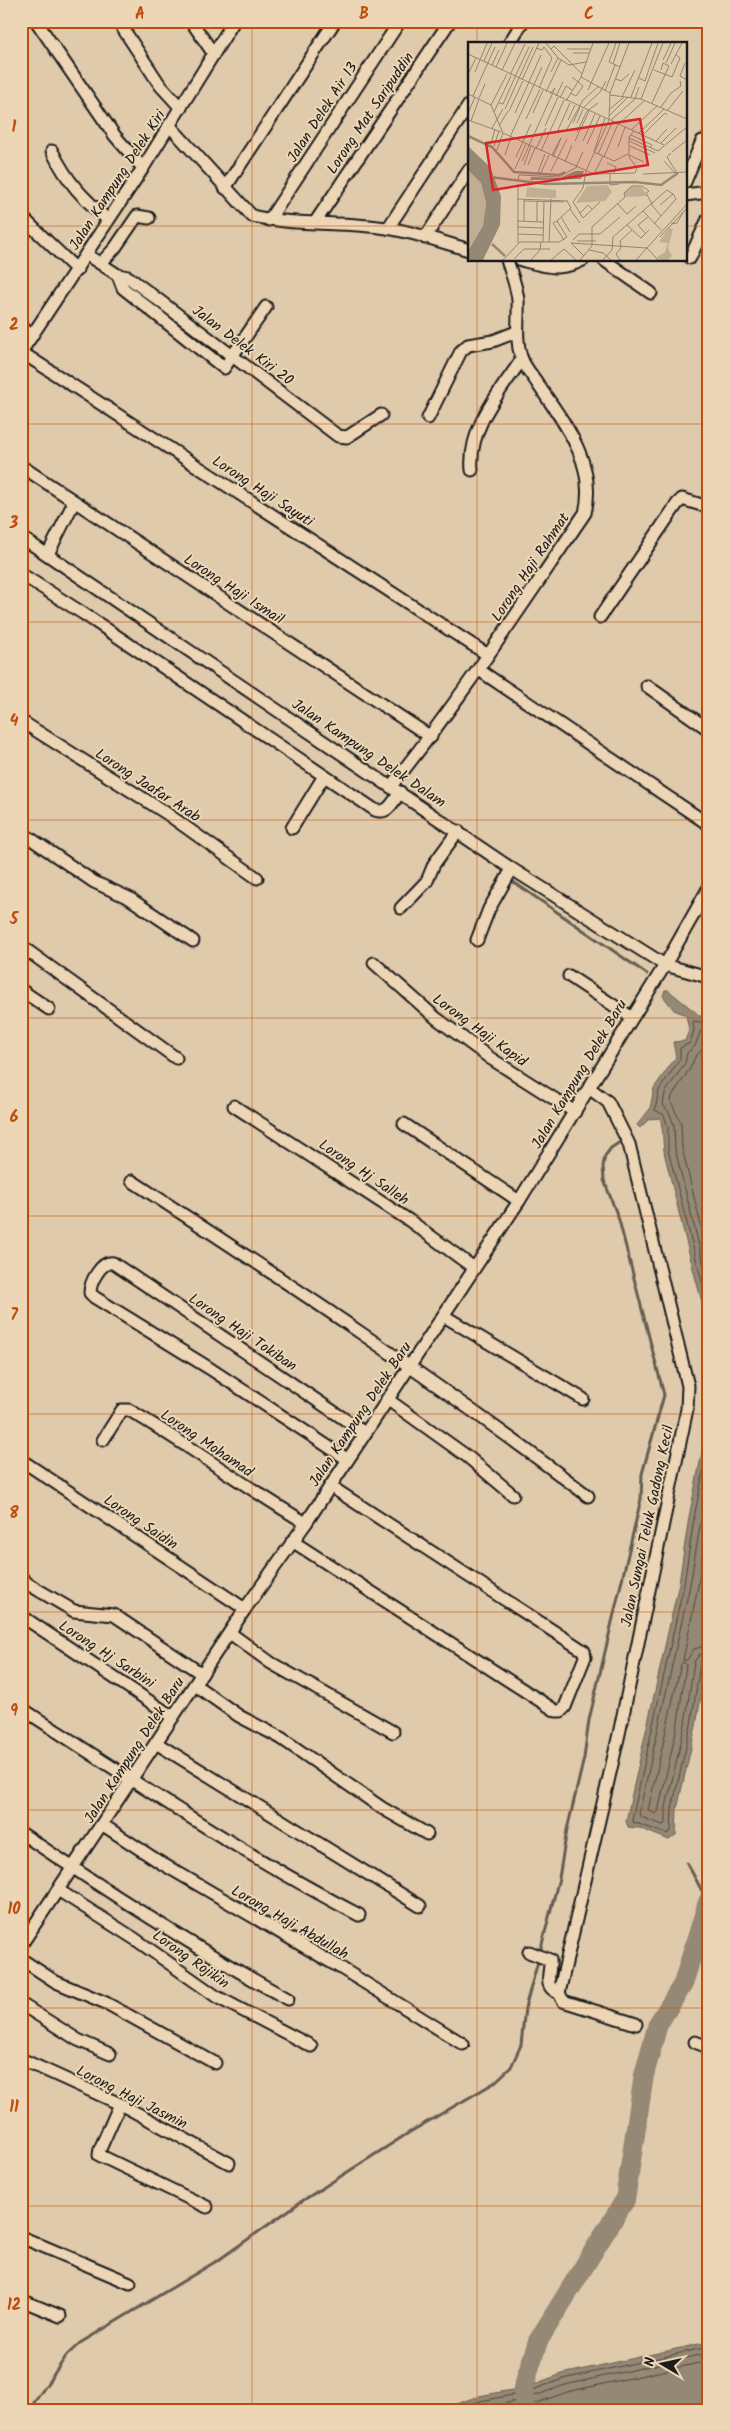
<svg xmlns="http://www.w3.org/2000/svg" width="729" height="2431" viewBox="0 0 729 2431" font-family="Kalam,sans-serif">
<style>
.water{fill:#958874;stroke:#655d51}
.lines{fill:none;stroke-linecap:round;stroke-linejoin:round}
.shore{stroke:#4c473f;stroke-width:1}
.stream{stroke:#655d51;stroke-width:3}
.river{stroke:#958874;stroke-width:20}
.minor-casing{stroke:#1c1c1c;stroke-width:15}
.minor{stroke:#ecd6b5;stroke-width:11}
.grid{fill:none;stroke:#bf4d0f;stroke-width:1;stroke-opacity:0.55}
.labels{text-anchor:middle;stroke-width:4;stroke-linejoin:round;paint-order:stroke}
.street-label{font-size:15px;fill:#1c1c1c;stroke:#ecd6b5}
.inset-river{fill:none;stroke:#958874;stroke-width:2.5}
.inset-road{fill:none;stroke:#918572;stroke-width:1}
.view{fill:#d62828;fill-opacity:0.15;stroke:#d62828;stroke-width:2.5}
.inset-edge{fill:none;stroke:#1c1c1c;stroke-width:2.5}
.neatline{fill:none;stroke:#bf4d0f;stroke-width:2}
.grid-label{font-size:16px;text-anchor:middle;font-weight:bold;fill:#bf4d0f}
</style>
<rect width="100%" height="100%" fill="#dfcbac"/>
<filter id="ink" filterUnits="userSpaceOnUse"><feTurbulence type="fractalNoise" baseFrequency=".02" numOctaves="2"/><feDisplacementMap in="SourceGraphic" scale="10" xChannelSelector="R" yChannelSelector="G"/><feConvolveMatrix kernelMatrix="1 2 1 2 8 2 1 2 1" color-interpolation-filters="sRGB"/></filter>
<g filter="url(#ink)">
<g class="water">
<path d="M665,990H668L700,1016L708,1018V1324C692,1268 679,1212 665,1156C662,1143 664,1131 660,1118L649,1119L640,1128L637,1125L650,1109L654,1088L676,1057L673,1042L685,1041L689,1030L686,1015L674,1010L663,996Z"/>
<path d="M708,1422V1652L696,1726L677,1809L676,1835L669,1840L639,1828L628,1827L626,1821L679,1583L689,1517Z"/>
<path d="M708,2342V2410H439L479,2396L523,2388L562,2374Z"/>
</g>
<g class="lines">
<g class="shore">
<path d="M708,1023L693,1021L694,1030L690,1043L680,1048V1059L659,1090L655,1110L664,1115L668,1127V1150L708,1305"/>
<path d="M708,1029L701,1030L695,1046L687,1053L685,1063L665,1093L663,1105L669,1112L674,1125L675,1149L708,1282"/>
<path d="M708,1037L701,1051L695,1057L691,1067L672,1096L671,1102L681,1123L682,1148L708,1254"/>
<path d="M708,1447L694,1518L684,1584L632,1820L633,1822L667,1834L671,1831L672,1808L691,1725L700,1664L703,1659H708"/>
<path d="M708,1479L690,1585L639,1814L641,1817L663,1825L666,1823V1807L685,1724L694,1662L699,1655L708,1652"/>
<path d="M708,1517L698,1586L683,1660H687L694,1649L708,1645"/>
<path d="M684,1662L686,1665L678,1722L658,1812L655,1814L648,1810L681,1664Z"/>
<path d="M454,2410L480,2401L524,2393L563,2379L708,2347"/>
<path d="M474,2410L526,2399L565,2385L708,2353"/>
<path d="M507,2410L528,2406L567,2392L708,2361"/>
</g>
<g class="stream">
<path d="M512,881L647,974"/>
<path d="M687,1863L708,1902"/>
<path d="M540,1952L559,1878L567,1830L584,1758L589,1720L641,1499L642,1474L664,1395L619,1220L604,1180L603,1166L605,1156L611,1148L620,1142"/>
<path d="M29,2410L67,2355L80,2343L220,2259L299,2203L410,2132L494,2083L511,2067L521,2045L525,2008L539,1958"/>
</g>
<path class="river" d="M525,2410L523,2388L538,2341L625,2200L644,2075L658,2024L683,1984L708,1902"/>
<g class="minor-casing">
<g id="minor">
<path d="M36,21L115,136L143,168"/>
<path d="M118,21L160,85L181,108"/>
<path d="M191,21L213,53"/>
<path d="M509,44L523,21"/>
<path d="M169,125L252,216C296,226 342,221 387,228C414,232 442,242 469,250"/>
<path d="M52,151C68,183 82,197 108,220"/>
<path d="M685,182L702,141"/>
<path d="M225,188L335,21"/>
<path d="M685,195L708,192"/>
<path d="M21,216L77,270"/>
<path d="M269,220L400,21"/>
<path d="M316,221L450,21"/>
<path d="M388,228L469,105"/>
<path d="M425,238L469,170"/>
<path d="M87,255L118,275L128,277L338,436L347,437L381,415"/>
<path d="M690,258L708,219"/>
<path d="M521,260C544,266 561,272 583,260"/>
<path d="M604,260L651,293"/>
<path d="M101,263L115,248L137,216L149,218"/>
<path d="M118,275L123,288L224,368L266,307"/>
<path d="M21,325L31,337"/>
<path d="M21,352L488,655"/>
<path d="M21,352L143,168L234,21"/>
<path d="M428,418L461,351L468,345L493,341L516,332"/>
<path d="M21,466L431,737"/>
<path d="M472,470C468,427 500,392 522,359"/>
<path d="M21,537L512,869L665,965L708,977"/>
<path d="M48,554L74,502"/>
<path d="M21,574L84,614L375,810C388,815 393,802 400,792"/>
<path d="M600,617L677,504L682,499L708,507"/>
<path d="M479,670L708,824"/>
<path d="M647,686L708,729"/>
<path d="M21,721L166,813L257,878"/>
<path d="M391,786C461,699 522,605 585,513C597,464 565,424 539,386C534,377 524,367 521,357C515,337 519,320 518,300C517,287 511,273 507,260"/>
<path d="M292,828L324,776"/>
<path d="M21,832L94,882L129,898L193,941"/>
<path d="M401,908L427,881L434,864L458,831"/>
<path d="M477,940L489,909L512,869"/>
<path d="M21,946L176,1058"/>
<path d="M374,963L436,1018L490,1058L575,1112"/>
<path d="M569,976L631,1017"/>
<path d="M21,990L49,1009"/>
<path d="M589,1088L608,1102L629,1144L688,1386L687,1409L619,1734L559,1993L563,2001L636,2024"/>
<path d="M234,1106L410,1221L474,1268"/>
<path d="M404,1124L519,1201"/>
<path d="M132,1181C287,1282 441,1384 588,1496"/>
<path d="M444,1316L583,1399"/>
<path d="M387,1399L468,1457L513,1495"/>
<path d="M103,1440L122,1410H129C189,1445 245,1487 306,1523"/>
<path d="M347,1459L209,1368L94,1297L90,1293C90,1282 101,1261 113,1263L365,1433"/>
<path d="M21,1460L245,1609"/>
<path d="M292,1541L556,1711H561L565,1707L585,1657L584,1651L330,1486"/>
<path d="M21,1577L28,1584L74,1611L114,1615L202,1674"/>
<path d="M23,1617L173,1717"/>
<path d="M230,1633L271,1663L393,1732"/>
<path d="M195,1685L239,1716L281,1738L382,1808L427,1834"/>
<path d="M21,1708C132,1780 242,1854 359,1915"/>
<path d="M156,1743L420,1906"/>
<path d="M103,1825L161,1863L341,1968L463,2044"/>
<path d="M21,1833C108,1892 196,1949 288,1999"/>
<path d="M58,1890L135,1939L217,1997L311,2046"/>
<path d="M21,1945L245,1609L306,1523L519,1201L665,965L708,889"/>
<path d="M529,1952L550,1960C551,1974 542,1987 559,1993"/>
<path d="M21,1959L56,1982L106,2003L215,2063"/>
<path d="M21,2004L78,2040L110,2054"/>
<path d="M695,2042L708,2047"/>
<path d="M21,2059L120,2104L229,2163"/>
<path d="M120,2104L100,2149L99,2155L207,2207"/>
<path d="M21,2237L130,2283"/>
<path d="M21,2300L60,2316"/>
</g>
</g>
<use href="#minor" class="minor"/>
</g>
</g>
<path class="grid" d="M252,21V2410M477,21V44M21,226H469M685,226H708M477,260V2410M21,424H708M21,622H708M21,820H708M21,1018H708M21,1216H708M21,1414H708M21,1612H708M21,1810H708M21,2008H708M21,2206H708"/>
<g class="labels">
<g class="street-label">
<text transform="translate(322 112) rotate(-57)" y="5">Jalan Delek Air 13</text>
<text transform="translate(370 113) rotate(-56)" y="5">Lorong Mat Saripuddin</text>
<text transform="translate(117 180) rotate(-57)" y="5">Jalan Kampung Delek Kiri</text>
<text transform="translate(243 345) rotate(37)" y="5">Jalan Delek Kiri 20</text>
<text transform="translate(263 491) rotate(33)" y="5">Lorong Haji Sayuti</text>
<text transform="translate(530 567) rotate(-56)" y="5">Lorong Haji Rahmat</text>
<text transform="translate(234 589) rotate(33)" y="5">Lorong Haji Ismail</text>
<text transform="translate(369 753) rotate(34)" y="5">Jalan Kampung Delek Dalam</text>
<text transform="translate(148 785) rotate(33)" y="5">Lorong Jaafar Arab</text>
<text transform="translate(480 1030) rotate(36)" y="5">Lorong Haji Kapid</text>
<text transform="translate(579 1074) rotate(-59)" y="5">Jalan Kampung Delek Baru</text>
<text transform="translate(364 1172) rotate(34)" y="5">Lorong Hj Salleh</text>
<text transform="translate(243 1332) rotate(34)" y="5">Lorong Haji Tokiban</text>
<text transform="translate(360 1414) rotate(-56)" y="5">Jalan Kampung Delek Baru</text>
<text transform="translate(207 1443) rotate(34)" y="5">Lorong Mohamad</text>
<text transform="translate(141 1522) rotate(34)" y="5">Lorong Saidin</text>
<text transform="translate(647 1526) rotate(-78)" y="5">Jalan Sungai Teluk Gadong Kecil</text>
<text transform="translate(107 1654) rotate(33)" y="5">Lorong Hj Sarbini</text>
<text transform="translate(134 1750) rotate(-57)" y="5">Jalan Kampung Delek Baru</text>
<text transform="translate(290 1922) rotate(30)" y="5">Lorong Haji Abdullah</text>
<text transform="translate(191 1959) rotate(35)" y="5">Lorong Rojikin</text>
<text transform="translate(132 2097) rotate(27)" y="5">Lorong Haji Jasmin</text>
</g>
</g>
<g transform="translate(468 42)">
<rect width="219" height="219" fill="#dfcbac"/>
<path d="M0,128L13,141L18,161L15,184L0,209ZM139,143L144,150L137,159L108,161L119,144ZM163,144L174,145L179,154L158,155L156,151ZM59,145L88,148V156L58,155ZM201,186L205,187L200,206L204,214L200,218H192L189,215L197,210L200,201L191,200Z" fill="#bfae94"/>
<path d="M0,104L22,125L33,154L32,183L15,218H0V209L15,184L18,161L13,141L0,128ZM107,129H116L113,137L62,138L63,135L92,136Z" fill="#958874"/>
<path class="inset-river" d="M0,94L24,105L46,130L91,133L97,130M22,135L78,142L167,140L193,143L210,131M24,202L37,214"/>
<path class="inset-road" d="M78,1L90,16L101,23L118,20M148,1L141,20L152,25M68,6L74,8L76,5L84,16L71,46M83,7L86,4L114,32M99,7H122M105,11H121M0,12L196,103M195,18L203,1M16,19L24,1M198,21L207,1M217,21L212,34L219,38M145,22L152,1M203,22L214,1M24,23L31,8M28,25L39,1M34,28L47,1M186,28L204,35L212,16L208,13M7,30L19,1M83,30L90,16M0,32L8,16M42,33L57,2M47,35L61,5M113,35L142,51M171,36L177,39L190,1M148,37L153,39L161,32M54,38L71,1M120,48L141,1M137,49L147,23M78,50L93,18M102,51L108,54L115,44L104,35M142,51L161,1M0,52L23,63L35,91L126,132L167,131L169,126L161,115V95L166,89M142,53L173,57L219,77M5,54L27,5M88,54L95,40M154,55L167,28M163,55L184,1M11,56L17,42M92,56L98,44L104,48M173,57L195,1M98,59L113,35L125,1M31,61L35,62L47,35M184,61L201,24L195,21L193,28M23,63L39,32M193,65L203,51L213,44L212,39M115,66L132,50L138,39M37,67L65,5M142,67L156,55M41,69L55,39M199,69L215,49M26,70L43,34M0,71L7,55M47,71L73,13M65,71L75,48M141,74L160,55M58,77L72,47M0,78L33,90M100,78L107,63M143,78L167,57L171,45M3,79L11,57M105,81L112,65M109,81L115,67M151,82L177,58M31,84L40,69M77,84L90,55M24,86L35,67M99,87L115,58L131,44M163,88L189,64M92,89L90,88L102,61M109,90L119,69L130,61M171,91L196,67M163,93L184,103L182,106M175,93L197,71L199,73M42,95L74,25M161,96L190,109L219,85M107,99L121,69M115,99L127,72M161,99L187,111M188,99L199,87M193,101L208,86M23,102L27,87M119,102L132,74M26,104L31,89M162,104L182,113M150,105L157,85M68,107L78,86M29,108L35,91M73,109L96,58M126,110L146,119L160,112M126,110L137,76M204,110L219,98M203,111L199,115L209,131M77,112L70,130L73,131L81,113M130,112L145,79M37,113L43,95M84,113L93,96M161,113L176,120M48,115L63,82M85,115L93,96M136,115L150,82M54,119L87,46L82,52M196,119L207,131M97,120L104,103M139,121L148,125L146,131M56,123L63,104M60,123L67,106M108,125L115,110M47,127L58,102M83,129L99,97M142,131V143L151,142M126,132L135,114M175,132L219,130M50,138L51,133L91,135L109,125M50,142V201M181,149L178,151L184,162M49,157L100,159M56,158V179M56,159L96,160M105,160L115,146L118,129L141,78L142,51M105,160L115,176L132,160M149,161L159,172L168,164M183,162L193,174M192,163L205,152M102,167L112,181M175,169L193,188M112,171L120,163L124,167M93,175L102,190M49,179L75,180M69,179V159M89,179L85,181L96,198M186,182L208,157L205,152M203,182L209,181L216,169M159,183L173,196L181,188M49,185L75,186M177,191L170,183L180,175M50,192L75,193M192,195L219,166M105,198L111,192H132L152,175M109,199H128M75,200L76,159M81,200L83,157M179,206L190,218M121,208L135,211L143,218M116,214L103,201L179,206M46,217L56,207H82M35,218L52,200H91L99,195L89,179L103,166L99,159M63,218L72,208L73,200M83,218L96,207L108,218M112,218L124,204V185L157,155L156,151L164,144H174L181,149M135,218L144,208L145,195L199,148L205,152M152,218L148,212L153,206L152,199L164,188M168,218L219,162"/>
<path class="view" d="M172,77L180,123L25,148L18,101Z"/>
<rect width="219" height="219" class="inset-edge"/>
</g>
<rect width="729" height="2431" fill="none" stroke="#ecd6b5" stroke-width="55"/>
<g transform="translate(662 2364) rotate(279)" stroke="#ecd6b5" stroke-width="4" paint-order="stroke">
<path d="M0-4L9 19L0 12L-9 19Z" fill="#1c1c1c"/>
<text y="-8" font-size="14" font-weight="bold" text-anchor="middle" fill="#1c1c1c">N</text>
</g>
<rect x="28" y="28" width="674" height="2376" class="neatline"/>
<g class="grid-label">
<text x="140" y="19">A</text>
<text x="364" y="19">B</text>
<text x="589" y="19">C</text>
<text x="14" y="132">1</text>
<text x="14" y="330">2</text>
<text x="14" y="528">3</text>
<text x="14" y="726">4</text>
<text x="14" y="924">5</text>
<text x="14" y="1122">6</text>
<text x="14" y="1320">7</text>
<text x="14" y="1518">8</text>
<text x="14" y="1716">9</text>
<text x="14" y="1914">10</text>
<text x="14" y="2112">11</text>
<text x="14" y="2310">12</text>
</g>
</svg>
